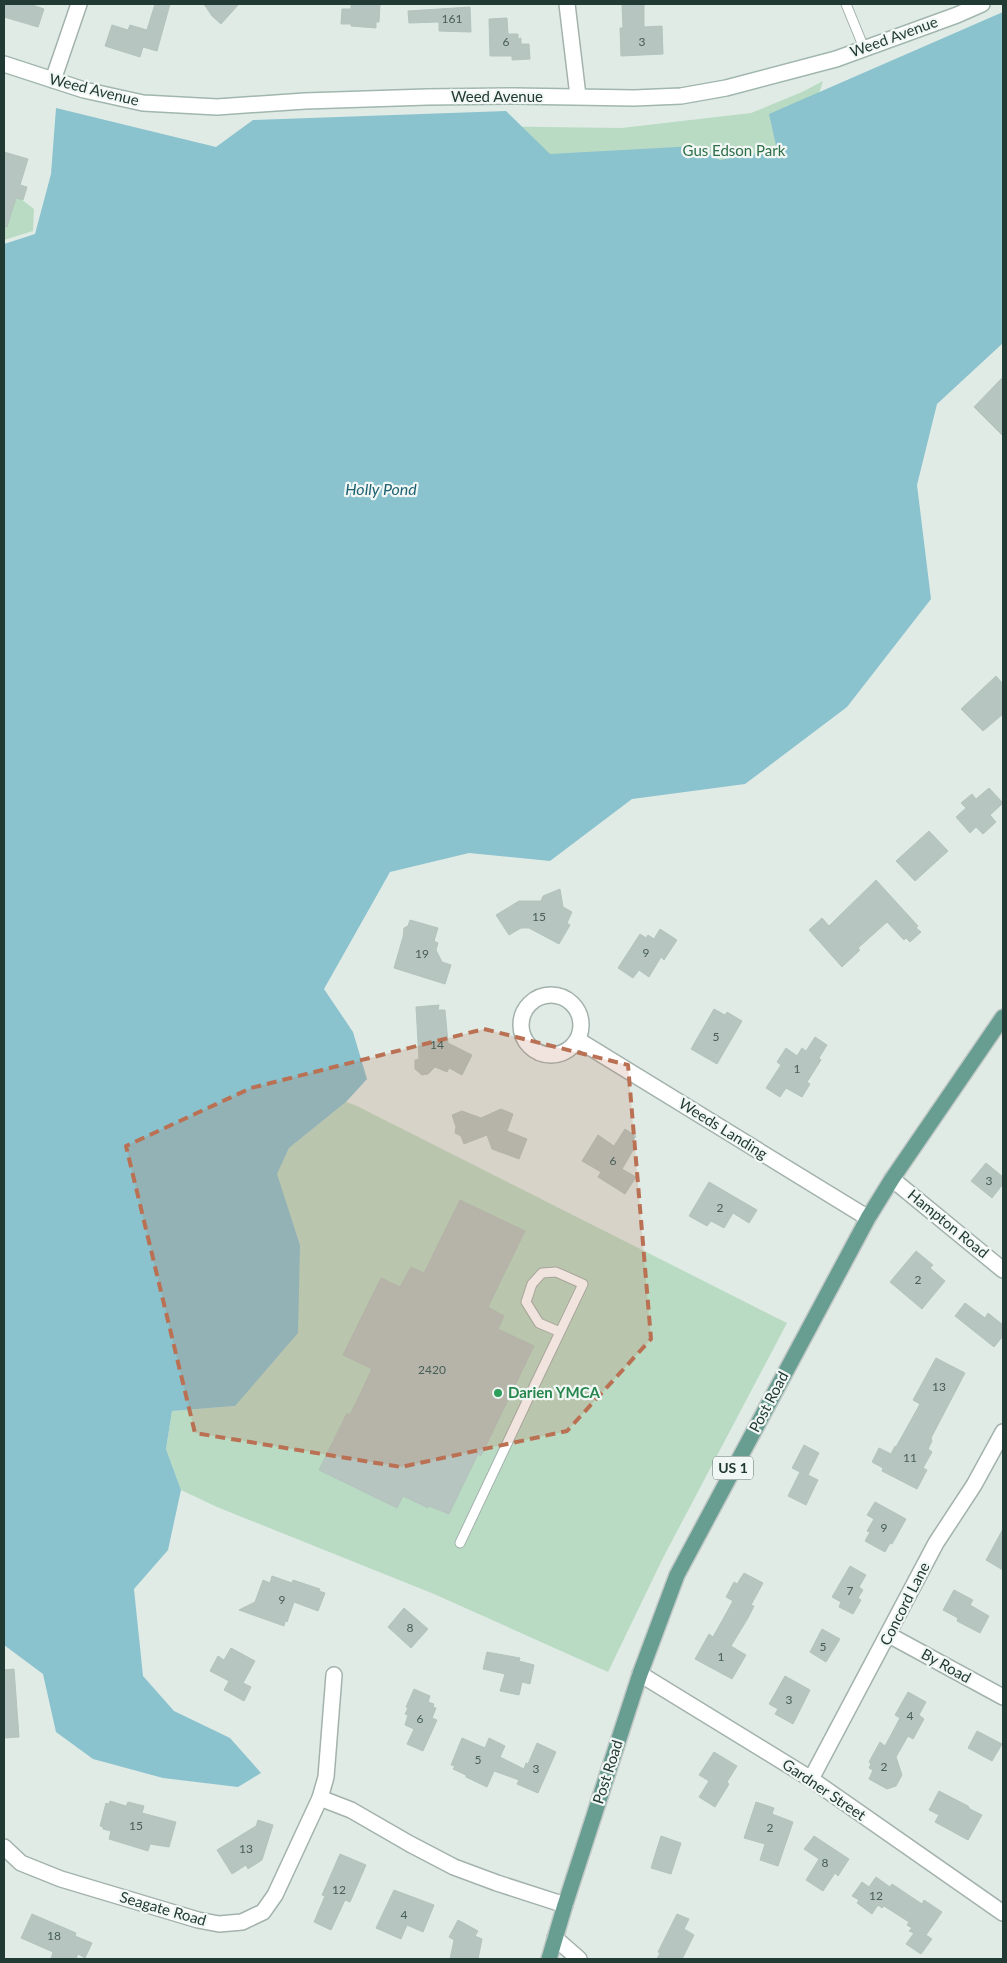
<svg xmlns="http://www.w3.org/2000/svg" width="1007" height="1963" viewBox="0 0 1007 1963" font-family="Lato,sans-serif">
<style>
.green{fill:#badbc3}
.water{fill:#8ac2ce}
.building{fill:#b6c5bf;stroke:#b3c4bd}
.lines{fill:none;stroke-linecap:round;stroke-linejoin:round}
.lane-casing{stroke:#a3b2ad;stroke-width:11}
.street-casing{stroke:#a3b2ad;stroke-width:18}
.secondary-casing{stroke:#a0b6ae;stroke-width:18}
.primary-casing{stroke:#c1c8c6;stroke-width:18}
.lane{stroke:#fff;stroke-width:9}
.street{stroke:#fff;stroke-width:15}
.secondary{stroke:#fff;stroke-width:15}
.primary{stroke:#679e91;stroke-width:15}
.marked{fill:#ba7153;fill-opacity:0.2;stroke:#ba7153;stroke-width:4;stroke-dasharray:10 6;stroke-linejoin:round}
.leisure-dot{fill:#2e9e5b;stroke:#f1f7f4;stroke-width:2}
.labels{text-anchor:middle;stroke-width:4.5;stroke-linejoin:round;paint-order:stroke}
.number-label{font-size:12px;fill:#475d57}
.shield{fill:#f1f7f4;stroke:#60736e;stroke-width:1}
.shield-label{font-size:14px;font-weight:bold;fill:#223a34}
.street-label{font-size:15px;fill:#223a34;stroke:#f1f7f4}
.park-label{font-size:15px;fill:#2e6f48;stroke:#f1f7f4}
.leisure-label{font-size:15px;font-weight:bold;fill:#27864d;stroke:#f1f7f4;text-anchor:start}
.water-label{font-size:16px;font-style:italic;fill:#1f6373;stroke:#f1f7f4}
</style>
<rect width="100%" height="100%" fill="#e0ebe6"/>
<g class="green">
<path d="M823,81L805,139L789,166L575,180L474,126L621,128L751,113L802,92Z"/>
<path d="M4,186L34,209L33,231L4,240Z"/>
<path d="M346,1102L355,1105L787,1323L663,1558L608,1672L434,1594L217,1507L181,1490L166,1449L172,1411L235,1406L300,1245L276,1174L289,1148Z"/>
</g>
<path class="water" d="M1003,12V343L937,404L917,485L931,599L847,707L745,784L632,799L550,861L469,853L390,872L324,989L353,1032L367,1079L346,1102L289,1148L277,1174L300,1245L298,1333L235,1406L172,1411L166,1449L181,1490L168,1550L134,1589L143,1676L174,1711L230,1738L261,1773L238,1787L163,1778L93,1759L56,1732L43,1674L4,1645V244L35,234L51,174L56,108L216,147L253,120L506,111L550,154L695,146L720,160L777,150L769,114Z"/>
<g class="building">
<path d="M4,4H30L44,9L38,27L4,17Z"/>
<path d="M155,4H170L157,51L143,47L140,57L105,46L112,25L128,30L130,25L147,30Z"/>
<path d="M204,4H239L221,24L212,16Z"/>
<path d="M351,4H380L379,22H376V28L351,26V24H341L342,9H351Z"/>
<path d="M622,4H644V27L662,26L663,54L621,56L620,28H623Z"/>
<path d="M470,7L471,32L439,31V22L409,23L408,11Z"/>
<path d="M507,18L508,34H518V39L521,38V44H529L530,59L512,60V56H490L489,19Z"/>
<path d="M4,152L28,159L20,185L27,187L23,200L16,198L7,227L4,226Z"/>
<path d="M1003,377V436L974,407Z"/>
<path d="M996,676L1003,684V714L983,731L961,709Z"/>
<path d="M989,788L1003,803L990,815L996,822L983,834L976,827L970,833L956,817L966,808L961,803L972,794L976,799Z"/>
<path d="M929,831L948,851L915,881L896,861Z"/>
<path d="M876,880L918,926L916,928L921,932L910,942L906,938L904,940L887,922L858,948L860,950L842,967L809,930L822,918L829,926Z"/>
<path d="M560,889L563,907L572,912L567,923L570,925L559,944L529,928H521L509,935L496,915L519,901H541L543,896Z"/>
<path d="M410,920L438,928L434,941L438,943L436,950L442,962L451,965L445,984L394,968L403,937L404,928L408,926Z"/>
<path d="M660,929L677,940L664,960L661,957L649,977L639,970L633,978L618,968L640,934L646,938L648,935L654,939Z"/>
<path d="M439,1005L438,1010H445L448,1043L472,1055L462,1075L449,1068L447,1072L435,1067L428,1074L422,1075L415,1069V1060L419,1059L416,1007Z"/>
<path d="M714,1009L725,1015L727,1012L742,1021L717,1064L691,1049Z"/>
<path d="M815,1037L827,1045L819,1058L821,1060L807,1082L810,1084L802,1097L786,1088L780,1097L766,1088L781,1065L777,1062L786,1048L797,1056L802,1048L806,1051Z"/>
<path d="M501,1109L513,1114L507,1131L527,1139L519,1159L492,1149L487,1135L464,1144L461,1136L455,1133L456,1127L452,1115L462,1111L481,1118Z"/>
<path d="M625,1129L636,1136L631,1144L635,1147L622,1169L636,1177L625,1194L598,1177L601,1172L582,1161L598,1135L614,1146Z"/>
<path d="M986,1163L1003,1177V1184L992,1198L971,1181Z"/>
<path d="M709,1182L757,1210L749,1223L733,1213L724,1228L711,1221L707,1226L689,1216Z"/>
<path d="M460,1200L525,1231L488,1307L504,1316L498,1329L534,1346L481,1456L478,1454L449,1514L429,1506L428,1508L403,1496L397,1508L319,1470L347,1413L350,1415L372,1369L343,1355L381,1278L400,1287L411,1267L424,1273Z"/>
<path d="M916,1251L933,1265L930,1268L945,1281L922,1309L890,1282Z"/>
<path d="M965,1303L985,1318L988,1313L1003,1325V1336L994,1347L955,1316Z"/>
<path d="M936,1358L965,1373L931,1438L932,1441L928,1449L932,1452L923,1468L927,1470L917,1489L882,1471L883,1468L872,1462L879,1448L891,1454L895,1446L896,1447L920,1404L913,1400Z"/>
<path d="M804,1445L819,1453L808,1475L818,1480L806,1505L788,1496L800,1472L792,1468Z"/>
<path d="M875,1502L906,1519L892,1544L890,1543L885,1552L865,1541L870,1532L867,1531L874,1519L867,1515Z"/>
<path d="M1003,1529V1570L986,1560Z"/>
<path d="M850,1566L866,1575L859,1587L863,1590L858,1598L861,1600L853,1614L839,1607L841,1602L832,1597Z"/>
<path d="M744,1573L763,1583L751,1605L754,1606L748,1618L731,1646L746,1655L732,1679L695,1659L709,1634L713,1637L733,1601L726,1597L734,1582L737,1584Z"/>
<path d="M272,1576L292,1583L293,1580L320,1589L319,1591L325,1593L318,1611L294,1602L287,1622L285,1621L284,1626L239,1610L255,1602L263,1580L270,1583Z"/>
<path d="M954,1590L973,1600L970,1605L989,1616L980,1633L957,1621L958,1618L943,1610Z"/>
<path d="M404,1608L428,1629L411,1648L388,1627Z"/>
<path d="M822,1629L840,1639L826,1662L810,1652Z"/>
<path d="M231,1648L255,1661L243,1683L251,1687L244,1701L224,1690L229,1681L210,1671L218,1656L224,1660Z"/>
<path d="M487,1652L520,1658L519,1661L534,1665L530,1684L522,1682L519,1695L500,1691L505,1674L483,1669Z"/>
<path d="M14,1669L19,1737L4,1738V1670Z"/>
<path d="M785,1676L810,1690L793,1724L775,1714L778,1709L769,1704Z"/>
<path d="M414,1689L430,1696L428,1702L434,1704L433,1707L436,1708L432,1718L437,1720L423,1751L407,1744L414,1729L405,1725L408,1715L405,1714L408,1708L406,1707Z"/>
<path d="M908,1692L926,1702L919,1715L924,1719L913,1739L908,1736L896,1757L902,1775L896,1786L887,1789L869,1779L873,1770L869,1768L871,1764L869,1762L880,1742L885,1746L900,1718L895,1715Z"/>
<path d="M977,1731L1002,1744L992,1761L968,1748Z"/>
<path d="M462,1738L485,1748L489,1738L505,1746L500,1757L524,1769L526,1763L528,1764L537,1743L556,1752L538,1793L517,1784L519,1780L494,1771L487,1787L466,1777V1775L453,1769L455,1766L451,1765Z"/>
<path d="M714,1752L737,1766L727,1782L729,1784L715,1807L699,1797L709,1781L699,1775Z"/>
<path d="M939,1791L968,1806L970,1809L982,1815L968,1840L935,1822L939,1815L929,1810Z"/>
<path d="M110,1801L126,1806L128,1802L144,1806L142,1813L176,1822L169,1847L150,1844L148,1851L109,1839L111,1831L103,1829V1827L100,1826L106,1803L109,1804Z"/>
<path d="M756,1802L774,1808L772,1814L793,1822L778,1866L760,1860L765,1844L744,1838Z"/>
<path d="M258,1820L273,1825L262,1860L248,1869L246,1865L232,1874L217,1850L256,1826Z"/>
<path d="M661,1836L681,1843L671,1874L651,1868Z"/>
<path d="M814,1836L849,1859L838,1876L835,1873L823,1891L806,1880L819,1859L804,1849Z"/>
<path d="M340,1854L366,1865L350,1902L345,1900L331,1930L314,1922L325,1896L322,1895Z"/>
<path d="M876,1877L890,1887L892,1884L922,1904L924,1900L942,1912L926,1935L932,1939L921,1954L906,1944L914,1933L909,1931L912,1928L907,1925L909,1922L884,1906L882,1908L878,1905L872,1914L857,1903L859,1900L852,1896L862,1882L869,1887Z"/>
<path d="M394,1890L434,1905L423,1932L407,1925L401,1939L376,1928Z"/>
<path d="M32,1914L76,1933L75,1936L92,1943L85,1958L78,1954L76,1959H51L53,1952L21,1938Z"/>
<path d="M677,1914L689,1919L684,1929L694,1935L682,1959H657L660,1953L658,1952Z"/>
<path d="M458,1920L478,1931L475,1936L482,1939L478,1959H450L454,1940L449,1937Z"/>
</g>
<g class="lines">
<g class="lane-casing">
<g id="lane">
<path d="M846,4L864,48"/>
<path d="M460,1543C500,1457 542,1370 583,1284L556,1272L542,1273L532,1284L526,1302L539,1323L560,1332"/>
</g>
</g>
<g class="street-casing">
<g id="street">
<path d="M567,4L578,96"/>
<path d="M53,80L79,4"/>
<circle cx="551" cy="1025" r="30"/>
<path d="M578,1040L868,1218"/>
<path d="M892,1179L1003,1270"/>
<path d="M889,1635L1003,1697"/>
<path d="M640,1674L811,1779L1003,1913"/>
<path d="M334,1675L326,1777L320,1798L351,1810L410,1844L454,1867L497,1883L565,1905"/>
<path d="M811,1779L936,1543L974,1485L1003,1432"/>
<path d="M4,1847L21,1863L61,1879L198,1920L219,1924L242,1922L263,1912L275,1895L320,1798"/>
<path d="M555,1938L579,1959"/>
</g>
</g>
<g class="secondary-casing">
<path id="secondary" d="M4,64L84,90L143,103L217,107L305,101L427,97L514,96L634,98L681,96L726,88L836,59L957,15L982,4"/>
</g>
<g class="primary-casing">
<path id="primary" d="M549,1959L565,1905L640,1674L677,1575L868,1218L892,1179L1003,1017"/>
</g>
<use href="#lane" class="lane"/>
<use href="#street" class="street"/>
<use href="#secondary" class="secondary"/>
<use href="#primary" class="primary"/>
</g>
<path class="marked" d="M484,1029L628,1065L651,1339L567,1431L401,1467L195,1433L126,1146L251,1088Z"/>
<circle class="leisure-dot" cx="498" cy="1393" r="5"/>
<g class="labels">
<g class="number-label">
<text x="452" y="23">161</text>
<text x="506" y="46">6</text>
<text x="642" y="46">3</text>
<text x="539" y="921">15</text>
<text x="646" y="957">9</text>
<text x="422" y="958">19</text>
<text x="716" y="1041">5</text>
<text x="437" y="1049">14</text>
<text x="797" y="1073">1</text>
<text x="613" y="1165">6</text>
<text x="989" y="1185">3</text>
<text x="720" y="1212">2</text>
<text x="918" y="1284">2</text>
<text x="432" y="1374">2420</text>
<text x="939" y="1391">13</text>
<text x="910" y="1462">11</text>
<text x="884" y="1532">9</text>
<text x="850" y="1595">7</text>
<text x="282" y="1604">9</text>
<text x="410" y="1632">8</text>
<text x="823" y="1651">5</text>
<text x="721" y="1661">1</text>
<text x="789" y="1704">3</text>
<text x="910" y="1720">4</text>
<text x="420" y="1723">6</text>
<text x="478" y="1764">5</text>
<text x="884" y="1771">2</text>
<text x="536" y="1773">3</text>
<text x="136" y="1830">15</text>
<text x="770" y="1832">2</text>
<text x="246" y="1853">13</text>
<text x="825" y="1867">8</text>
<text x="339" y="1894">12</text>
<text x="876" y="1900">12</text>
<text x="404" y="1919">4</text>
<text x="54" y="1940">18</text>
</g>
<rect class="shield" x="713" y="1456.5" width="40" height="23" rx="4"/>
<g class="shield-label">
<text x="733" y="1473">US 1</text>
</g>
<g class="street-label">
<text transform="translate(894 37) rotate(-20)" y="5">Weed Avenue</text>
<text transform="translate(94 90) rotate(14)" y="5">Weed Avenue</text>
<text x="497" y="102">Weed Avenue</text>
<text transform="translate(723 1129) rotate(32)" y="5">Weeds Landing</text>
<text transform="translate(948 1224) rotate(39)" y="5">Hampton Road</text>
<text transform="translate(769 1402) rotate(-62)" y="5">Post Road</text>
<text transform="translate(905 1604) rotate(-63)" y="5">Concord Lane</text>
<text transform="translate(946 1666) rotate(29)" y="5">By Road</text>
<text transform="translate(608 1772) rotate(-72)" y="5">Post Road</text>
<text transform="translate(824 1790) rotate(34)" y="5">Gardner Street</text>
<text transform="translate(163 1909) rotate(16)" y="5">Seagate Road</text>
</g>
<g class="park-label">
<text x="734" y="156">Gus Edson Park</text>
</g>
<g class="leisure-label">
<text x="508" y="1398">Darien YMCA</text>
</g>
<g class="water-label">
<text x="381" y="495">Holly Pond</text>
</g>
</g>
<rect width="1007" height="1963" fill="none" stroke="#223a34" stroke-width="10"/>
</svg>
